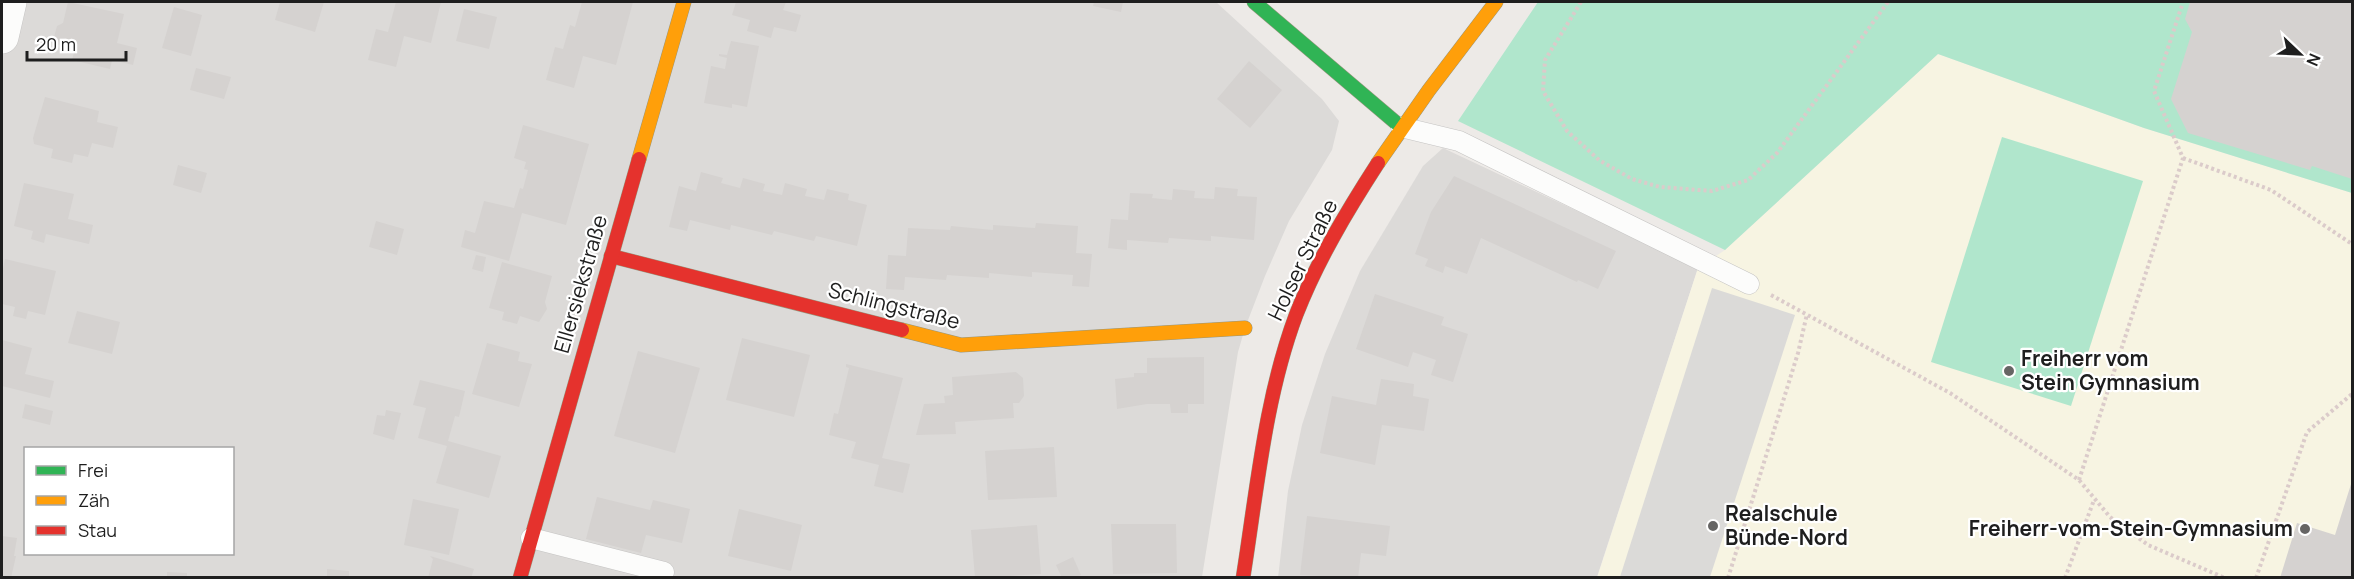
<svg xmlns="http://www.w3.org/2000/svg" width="2354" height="579" viewBox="0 0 2354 579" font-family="Manrope,sans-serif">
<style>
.residential{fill:#dcdad8;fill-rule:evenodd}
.education{fill:#f7f4e2}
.religious{fill:#dbdad8}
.pitch{fill:#b0e6cc}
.building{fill:#d5d2d0}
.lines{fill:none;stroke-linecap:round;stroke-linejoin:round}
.lane-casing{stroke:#c5c4c3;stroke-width:21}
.street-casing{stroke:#c5c4c3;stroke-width:34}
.fast-casing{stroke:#97977e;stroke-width:15}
.slow-casing{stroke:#97977e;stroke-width:15}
.jam-casing{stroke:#97977e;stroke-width:15}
.path{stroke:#dbcbca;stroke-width:4;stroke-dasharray:3 3;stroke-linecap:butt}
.lane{stroke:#fcfcfb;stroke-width:20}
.street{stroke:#fcfcfb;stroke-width:33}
.fast{stroke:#30b455;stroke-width:14}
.slow{stroke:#ff9f0a;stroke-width:14}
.jam{stroke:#e5322d;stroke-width:14}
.poi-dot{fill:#666564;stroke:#fff;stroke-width:2}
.labels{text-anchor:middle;stroke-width:4.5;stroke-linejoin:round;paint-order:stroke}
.street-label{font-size:21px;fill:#1e1e1e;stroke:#fff}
.poi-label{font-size:21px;font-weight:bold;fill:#1e1e1e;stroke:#fff;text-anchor:start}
</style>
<rect width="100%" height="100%" fill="#edeae7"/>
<g class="residential">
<path d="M2,2H1216L1322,99L1339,121L1332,150L1289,221L1265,276L1245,328L1238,352L1202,577H2ZM26,448H232V554H26Z"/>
<path d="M1443,148L1698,268L1597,577L1278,578L1288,491L1302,425L1325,354L1360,271L1423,166Z"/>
</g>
<path class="education" d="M1938,54L2144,128L2352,193V577L1597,578L1698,268L1725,250Z"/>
<path class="religious" d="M1712,288L1795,315L1710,577H1620Z"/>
<g class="pitch">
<path d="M1538,2H2352V193L2144,128L1938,54L1725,250L1458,121Z"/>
<path d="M2002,137L2143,181L2071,406L1931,362Z"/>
</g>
<g class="building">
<path d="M68,2L124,14L117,43L137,48L133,65L112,60L110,69L72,60L75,49L57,44L54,37L57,26L63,23Z"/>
<path d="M280,2H324L315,32L275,20Z"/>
<path d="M396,2H441L431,43L404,36L396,67L368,60L376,29L388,32Z"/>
<path d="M582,2H633L616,65L583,56L574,88L546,80L555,47L563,49L570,25L575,27Z"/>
<path d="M736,2H786L783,10L801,15L796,32L774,27L771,38L747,31L750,20L732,15Z"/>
<path d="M1094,2H1123L1121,12L1093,6Z"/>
<path d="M2190,2H2352V179L2312,166L2310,170L2188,133L2171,99L2192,32L2185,19Z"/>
<path d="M174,7L202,15L191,56L162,48Z"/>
<path d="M464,9L497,17L489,49L456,41Z"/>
<path d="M731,41L759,46L747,107L732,104V108L704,103L711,66L725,69L727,58L719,56V54L727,55Z"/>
<path d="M1249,61L1282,90L1250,128L1217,99Z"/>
<path d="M196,68L231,77L224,99L190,90Z"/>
<path d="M45,97L99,111L97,122L118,127L113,148L92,143L88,157L74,154L72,163L51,158L53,149L34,144L33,138Z"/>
<path d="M523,125L589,144L566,225L522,213L509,261L461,247L465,230L475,233L484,201L514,208L520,188L523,189L528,170L524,169L526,162L514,158Z"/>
<path d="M178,165L207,173L201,193L173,185Z"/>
<path d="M701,172L723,178L721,183L740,188L743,178L765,184L763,191L782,195L785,183L807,189L805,196L824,200L827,189L849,194L848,200L867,205L857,246L816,236L814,241L774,231L772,235L731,225L730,230L690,220L687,231L669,227L679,186L696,191Z"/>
<path d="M1454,176L1616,251L1598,289L1578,280L1577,282L1481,238L1467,274L1445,266L1443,273L1425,266L1428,259L1415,254L1431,212Z"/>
<path d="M24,183L74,194L68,219L93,225L89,244L46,234L44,243L31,239L33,231L14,226Z"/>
<path d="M1215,187L1238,189L1237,196L1257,197L1254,240L1211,236V241L1169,238L1168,243L1127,240V250L1108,248L1111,219L1128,220L1130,193L1153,194L1152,198L1172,200L1173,189L1195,191L1194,198L1214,199Z"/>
<path d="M376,221L404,229L397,255L369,247Z"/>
<path d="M1036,223L1078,226L1076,253L1092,254L1089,287L1072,286L1073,275L1032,272V277L989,273V278L947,275L946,280L905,277L904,290L886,289L888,255L906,256L908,228L950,230L951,226L993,230V225L1035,228Z"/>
<path d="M476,255L486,257L483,272L472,269Z"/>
<path d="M5,259L56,271L45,315L28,311L26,319L13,316L15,307L2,304V273Z"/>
<path d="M502,262L552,276L545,302L547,309L539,322L520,316L517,324L502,320L504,312L489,308Z"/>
<path d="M1375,294L1444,317L1441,325L1468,334L1453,382L1431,375L1436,360L1413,352L1408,367L1356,349Z"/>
<path d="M77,311L120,322L112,354L68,343Z"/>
<path d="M742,338L810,355L794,417L726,400Z"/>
<path d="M2,340L32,348L25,374L54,381L50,398L2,386Z"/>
<path d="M487,343L520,352L518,361L532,364L519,407L472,394Z"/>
<path d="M638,351L700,368L675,453L614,436Z"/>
<path d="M1204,357V404H1188V413H1171L1170,404H1147L1117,409L1115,379L1134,377V373H1147V358Z"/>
<path d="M846,364L903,378L882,458L910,464L903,493L874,486L879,465L851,458L856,442L829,435L834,413L838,414L849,368L846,367Z"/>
<path d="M1016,372L1023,378L1024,396L1019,403H1013L1014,418L955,422L956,434L916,435L924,404L945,403L944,396L953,395L952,377Z"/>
<path d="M1381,379L1414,384L1413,396L1429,399L1424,431L1382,425L1375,465L1320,453L1332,396L1376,405Z"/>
<path d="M420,380L465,391L459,417L455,416L448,441L501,456L489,498L436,483L447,446L418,438L426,408L413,405Z"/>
<path d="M25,404L53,411L50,425L22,418Z"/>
<path d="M386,410L401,413L394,440L373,434L377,415L385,416Z"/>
<path d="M1054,447L1057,497L988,500L985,451Z"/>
<path d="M2352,481V578H2280L2297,523L2335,535Z"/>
<path d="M597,497L650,510L653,500L690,509L682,543L646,535L641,553L586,539Z"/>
<path d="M413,499L459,509L449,555L404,545Z"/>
<path d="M739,509L802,525L791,571L728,556Z"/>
<path d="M1307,516L1390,526L1386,556L1361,553L1358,578L1300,575Z"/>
<path d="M1111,524H1176L1177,573L1113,574Z"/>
<path d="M1037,525L1041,574L975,578L971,530Z"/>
<path d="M2,536L17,538L14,556H16L11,578H2Z"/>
<path d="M430,556L474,569L471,578H428L433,559Z"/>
<path d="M1073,557L1081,575L1075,578H1062L1056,565Z"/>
<path d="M327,569L349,571V578H327Z"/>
<path d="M167,572L187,573V578H167Z"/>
</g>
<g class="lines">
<g class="lane-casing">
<g id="lane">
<path d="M1401,127L1459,141L1749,284"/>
<path d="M531,538L664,572"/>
</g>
</g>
<g class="street-casing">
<path id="street" d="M2,37L10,2"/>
</g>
<g class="fast-casing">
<path id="fast" d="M1254,2L1401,127"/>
</g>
<g class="slow-casing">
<g id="slow">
<path d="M639,159L684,2"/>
<path d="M1378,163L1429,90L1496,2"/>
<path d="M902,330L961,345L1245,328"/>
</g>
</g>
<g class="jam-casing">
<g id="jam">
<path d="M611,256L902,330"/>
<path d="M520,578L639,159"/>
<path d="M1243,578C1257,490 1265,398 1296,315C1317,261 1347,211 1378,163"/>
</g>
</g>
<g class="path">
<path d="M1581,2L1545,60L1543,91L1567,131L1599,160L1632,179L1660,187L1712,191L1748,180L1777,153L1888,2"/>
<path d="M2183,158L2271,190L2352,244"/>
<path d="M1771,295L1950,393L2079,480L2110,517L2148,545L2225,578"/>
<path d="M2079,480L2183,158L2154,91L2183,2"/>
<path d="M1728,578L1798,353L1807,314"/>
<path d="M2065,578L2094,500"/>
<path d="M2256,578L2307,432L2352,394"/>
</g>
<use href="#lane" class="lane"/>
<use href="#street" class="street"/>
<use href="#fast" class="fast"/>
<use href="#slow" class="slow"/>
<use href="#jam" class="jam"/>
</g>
<g class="poi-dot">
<circle cx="2009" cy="371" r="6"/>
<circle cx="1713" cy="526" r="6"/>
<circle cx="2305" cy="529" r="6"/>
</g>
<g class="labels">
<g class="street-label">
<text transform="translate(1303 260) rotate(-64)" y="7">Holser Straße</text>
<text transform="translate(581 284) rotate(-74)" y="7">Ellersiekstraße</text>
<text transform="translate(894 306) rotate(14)" y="7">Schlingstraße</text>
</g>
<g class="poi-label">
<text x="2021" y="366">Freiherr vom<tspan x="2021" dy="24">Stein Gymnasium</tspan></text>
<text x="1725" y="521">Realschule<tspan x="1725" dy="24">Bünde-Nord</tspan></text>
<text x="2293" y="536" text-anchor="end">Freiherr-vom-Stein-Gymnasium</text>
</g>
</g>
<rect width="2354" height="579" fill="none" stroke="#1e1e1e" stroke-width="6"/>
<rect x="24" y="447" width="210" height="108" fill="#ffffff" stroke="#a5a5a5" stroke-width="1.5"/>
<rect x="36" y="466" width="30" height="9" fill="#30b455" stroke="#a5a5a5" stroke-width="1.5"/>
<text x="78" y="477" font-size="18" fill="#1e1e1e">Frei</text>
<rect x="36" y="496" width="30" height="9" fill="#ff9f0a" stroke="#a5a5a5" stroke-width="1.5"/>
<text x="78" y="507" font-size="18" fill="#1e1e1e">Zäh</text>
<rect x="36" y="526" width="30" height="9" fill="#e5322d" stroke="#a5a5a5" stroke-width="1.5"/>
<text x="78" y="537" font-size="18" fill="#1e1e1e">Stau</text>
<g transform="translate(2300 54) rotate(113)" stroke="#ffffff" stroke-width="4.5" paint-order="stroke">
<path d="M0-4.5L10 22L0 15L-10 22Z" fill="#1e1e1e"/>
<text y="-9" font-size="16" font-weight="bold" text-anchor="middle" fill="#1e1e1e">N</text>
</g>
<path d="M27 51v9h99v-9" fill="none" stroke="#1e1e1e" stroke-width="3"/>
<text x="36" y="51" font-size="18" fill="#1e1e1e" stroke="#ffffff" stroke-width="4.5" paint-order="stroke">20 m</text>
</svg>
